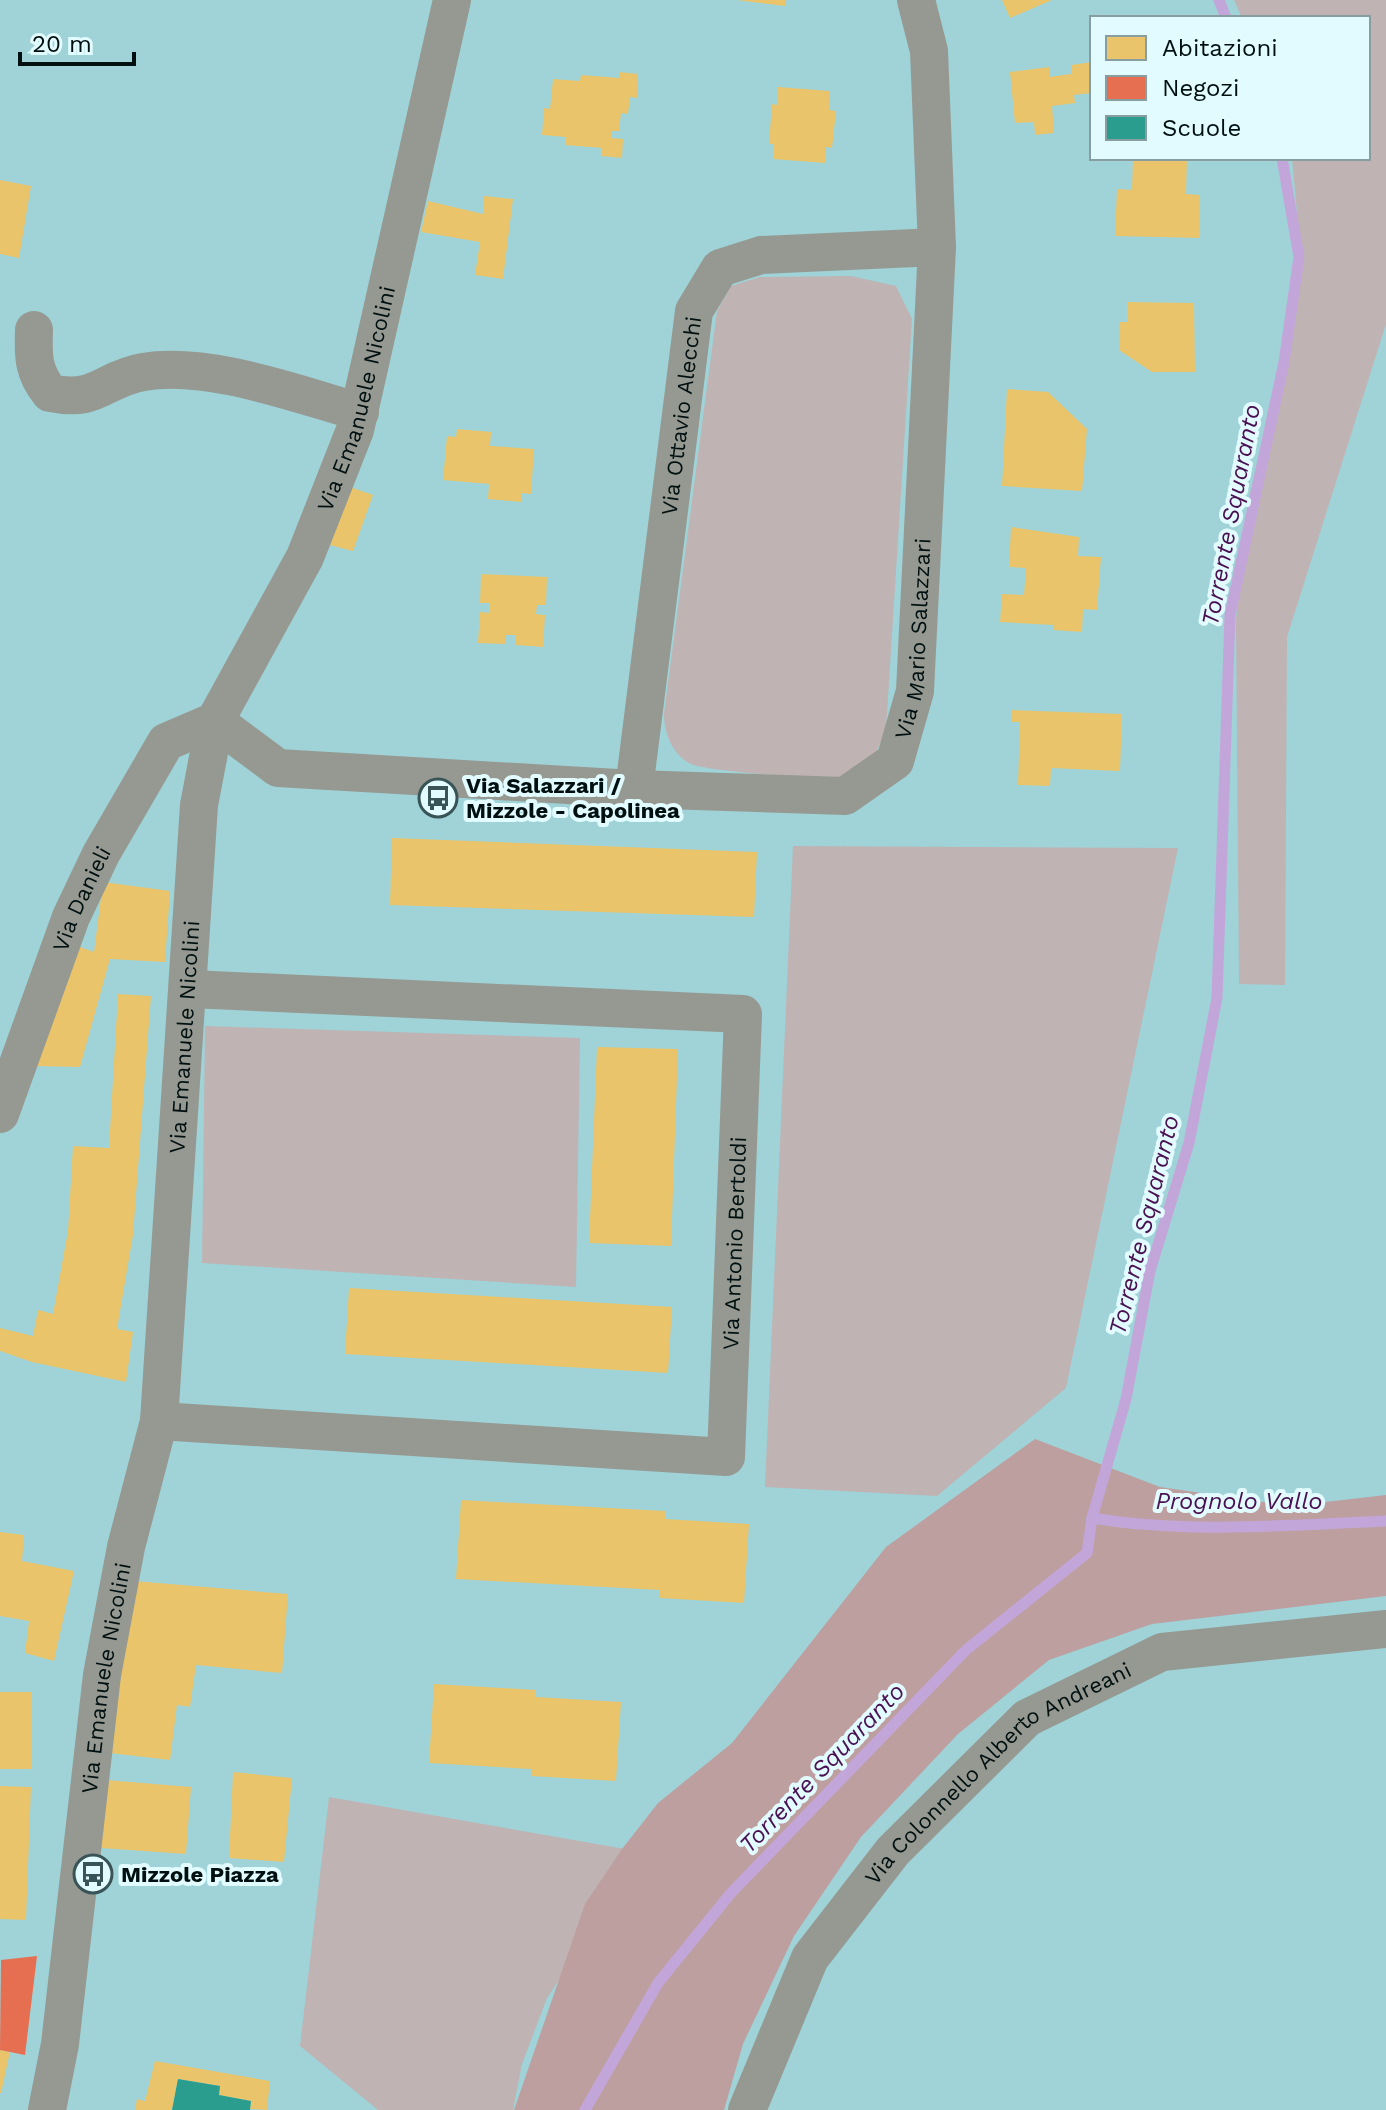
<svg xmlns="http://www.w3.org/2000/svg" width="1386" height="2110" viewBox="0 0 1386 2110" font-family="'Work Sans',sans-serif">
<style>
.green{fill:#bfb3b3}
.forest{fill:#bd9fa0}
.homes{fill:#e9c46a}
.shops{fill:#e76f51}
.schools{fill:#2a9d8f}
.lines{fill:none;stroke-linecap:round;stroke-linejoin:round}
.stream{stroke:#c3a6d9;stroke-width:11}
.minor{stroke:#969991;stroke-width:38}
.labels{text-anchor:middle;stroke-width:8;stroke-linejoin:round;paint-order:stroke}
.street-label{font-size:22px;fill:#001011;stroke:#e2fbfe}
.poi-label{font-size:22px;font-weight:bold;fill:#001011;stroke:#e2fbfe;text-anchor:start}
.water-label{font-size:24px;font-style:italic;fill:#4a1152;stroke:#e2fbfe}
</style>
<rect width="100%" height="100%" fill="#9fd3d8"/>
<g class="green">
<path d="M1234,0H1386V324L1287,637L1285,985L1239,984L1236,620L1249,496L1277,404L1301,256L1292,158H1368V18H1242Z"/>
<path d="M851,276L896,286L912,319L886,729C878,750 870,772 844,777C829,781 705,771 691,764C672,755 664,732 664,714L717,311L731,286L760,277Z"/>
<path d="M793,846L1178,848L1066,1388L937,1496L765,1487Z"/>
<path d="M205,1026L580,1038L576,1287L202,1263Z"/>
<path d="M329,1797L671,1857L613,1900L547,1998L522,2064L513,2110H378L300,2046Z"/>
</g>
<path class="forest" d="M1035,1439L1160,1487L1290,1506L1386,1495V1596L1152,1624L1049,1660L958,1734L861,1837L794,1936L743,2044L724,2110H514L585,1904L622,1849L658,1803L732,1743L886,1547Z"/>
<g class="homes">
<path d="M737,0H785V6Z"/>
<path d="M1002,0H1052L1010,18Z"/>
<path d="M1092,62V93L1074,95L1075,103L1052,106L1054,133L1035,135L1034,122L1015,123L1010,72L1049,67V77L1071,74V65Z"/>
<path d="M619,72L638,74L637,98L630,97L628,114L621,113L619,131H611V138L623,139L622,158L601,156L602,148L565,145L566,137L542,135L544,108L550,109L553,79L580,81L581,75L619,78Z"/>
<path d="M778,87L830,91L829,110L836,111L832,148L826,147L825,163L773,159L774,144H769L772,104L777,105Z"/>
<path d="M1133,158H1187L1186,194L1200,195L1199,238L1115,236L1117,189L1132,190Z"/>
<path d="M0,180L31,186L19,258L0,254Z"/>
<path d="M484,196L513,199L503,279L475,275L480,242L421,232L428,201L483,214Z"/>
<path d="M1127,302L1194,303L1195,372H1152L1119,350L1120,322H1127Z"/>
<path d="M1007,389L1048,392L1087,429L1082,491L1002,486Z"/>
<path d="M457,429L491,432L490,446L534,449L531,494L522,493L521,502L488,499L489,484L443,480L447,436L456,437Z"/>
<path d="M344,485L373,495L353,551L322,543Z"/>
<path d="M1011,527L1079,537L1078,556L1101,557L1097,610L1083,609L1082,632L1053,630L1054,625L1000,622L1002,594L1024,595L1026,568L1009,567Z"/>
<path d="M481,574L547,577L546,605H537L536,614L545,615L543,647L515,645L516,635H505V644L478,643L480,612L490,613V603H480Z"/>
<path d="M1011,710L1122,714L1120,771L1051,768L1050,786L1018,785L1020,722H1011Z"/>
<path d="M392,838L757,852L754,917L390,905Z"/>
<path d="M103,882L170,891L165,962L110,959L80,1067L34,1066L80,947L94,952Z"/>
<path d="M118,994L151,996L133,1235L117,1329L133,1332L126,1382L32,1362L0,1351V1328L33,1336L38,1310L53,1314L68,1231L73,1146L109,1148Z"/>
<path d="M597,1047L678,1049L671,1246L589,1243Z"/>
<path d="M349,1288L672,1307L668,1373L345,1354Z"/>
<path d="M461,1500L665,1511V1519L749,1524L744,1603L660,1598V1590L456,1579Z"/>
<path d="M0,1532L24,1535L22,1561L74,1571L54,1661L25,1653L29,1621L0,1616Z"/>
<path d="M134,1581L288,1594L282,1673L196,1665L190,1707L177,1705L170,1760L110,1753Z"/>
<path d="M434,1684L536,1690V1697L621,1702L616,1781L531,1776V1769L429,1763Z"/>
<rect x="0" y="1692" width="32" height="77"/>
<path d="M233,1772L292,1778L284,1862L229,1858Z"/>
<path d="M106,1780L191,1787L186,1854L101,1848Z"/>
<path d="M0,1786L31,1787L26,1920L0,1919Z"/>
<path d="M0,2050L10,2052L1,2093H0Z"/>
<path d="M155,2061L270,2081L267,2110L250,2109L251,2101L219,2095L220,2086L178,2079L172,2110H135L137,2099L145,2101Z"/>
</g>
<path class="shops" d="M37,1956L25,2055L0,2050L1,1960Z"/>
<path class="schools" d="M178,2079L220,2086L219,2095L251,2101L250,2110H172Z"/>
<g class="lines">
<g class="stream">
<path d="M1219,0L1226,18"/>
<path d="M1092,1518C1189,1534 1288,1525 1386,1521"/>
<path d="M585,2110L658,1983L731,1893L966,1650L1087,1553L1092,1518L1126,1399L1150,1271L1189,1143L1217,998L1230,615L1284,362L1299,257L1282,158"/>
</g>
<g class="minor">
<path d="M34,330C33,356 33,372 50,393C98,403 103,379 143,372C209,361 296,394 360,412"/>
<path id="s1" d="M215,721L278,768L634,789L845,796L895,761L915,691L937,247L929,51L916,0"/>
<path id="s2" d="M634,789L694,311L720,268L761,255L937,247"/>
<path id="s3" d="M0,1114L71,917L101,854L166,742L215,721"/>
<path id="s4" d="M159,1421L726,1457L743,1014L190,989"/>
<path id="s5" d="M47,2110L60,2044L102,1675L126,1547L159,1421L199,805L215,721L305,557L355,430L452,0"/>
<path id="s6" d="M747,2110L810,1958L893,1851L1027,1718L1162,1652L1386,1629"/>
</g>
</g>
<defs>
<g id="bus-ring" transform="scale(2)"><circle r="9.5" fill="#e2fbfe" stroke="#385457" stroke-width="1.5"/><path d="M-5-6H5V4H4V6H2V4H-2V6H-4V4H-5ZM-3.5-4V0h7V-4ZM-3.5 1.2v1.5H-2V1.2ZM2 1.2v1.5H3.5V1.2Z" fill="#385457"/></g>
</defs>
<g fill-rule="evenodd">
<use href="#bus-ring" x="438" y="798"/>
<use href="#bus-ring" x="93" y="1874"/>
</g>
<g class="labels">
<g class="street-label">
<text dy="8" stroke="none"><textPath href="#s5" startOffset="1756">Via Emanuele Nicolini</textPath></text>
<text dy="8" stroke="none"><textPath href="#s2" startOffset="376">Via Ottavio Alecchi</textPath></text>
<text dy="8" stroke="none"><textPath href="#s1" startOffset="832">Via Mario Salazzari</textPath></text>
<text dy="8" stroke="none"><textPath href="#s3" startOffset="230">Via Danieli</textPath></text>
<text dy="8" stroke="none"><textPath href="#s5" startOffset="1084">Via Emanuele Nicolini</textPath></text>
<text dy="8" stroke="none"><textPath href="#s4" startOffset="782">Via Antonio Bertoldi</textPath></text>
<text dy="8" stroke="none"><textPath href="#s5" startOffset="436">Via Emanuele Nicolini</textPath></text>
<text dy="8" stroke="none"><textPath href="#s6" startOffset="432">Via Colonnello Alberto Andreani</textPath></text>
</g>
<g class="poi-label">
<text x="466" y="793">Via Salazzari /<tspan x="466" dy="25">Mizzole - Capolinea</tspan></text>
<text x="121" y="1882">Mizzole Piazza</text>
</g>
<g class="water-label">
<text transform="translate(1231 515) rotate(-79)" y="8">Torrente Squaranto</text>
<text transform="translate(1144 1225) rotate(-76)" y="8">Torrente Squaranto</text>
<text x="1239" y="1509">Prognolo Vallo</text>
<text transform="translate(822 1768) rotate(-46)" y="8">Torrente Squaranto</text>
</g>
</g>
<rect x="1090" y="16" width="280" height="144" fill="#e2fbfe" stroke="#889d9f" stroke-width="2"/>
<rect x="1106" y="36" width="40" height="24" fill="#e9c46a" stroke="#889d9f" stroke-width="2"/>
<text x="1162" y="56" font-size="24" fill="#001011">Abitazioni</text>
<rect x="1106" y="76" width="40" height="24" fill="#e76f51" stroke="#889d9f" stroke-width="2"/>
<text x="1162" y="96" font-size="24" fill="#001011">Negozi</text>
<rect x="1106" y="116" width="40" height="24" fill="#2a9d8f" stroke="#889d9f" stroke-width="2"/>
<text x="1162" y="136" font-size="24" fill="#001011">Scuole</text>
<path d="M20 52v12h114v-12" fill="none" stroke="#001011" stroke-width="4"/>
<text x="32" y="52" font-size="24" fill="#001011" stroke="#e2fbfe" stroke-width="6" paint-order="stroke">20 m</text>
</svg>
